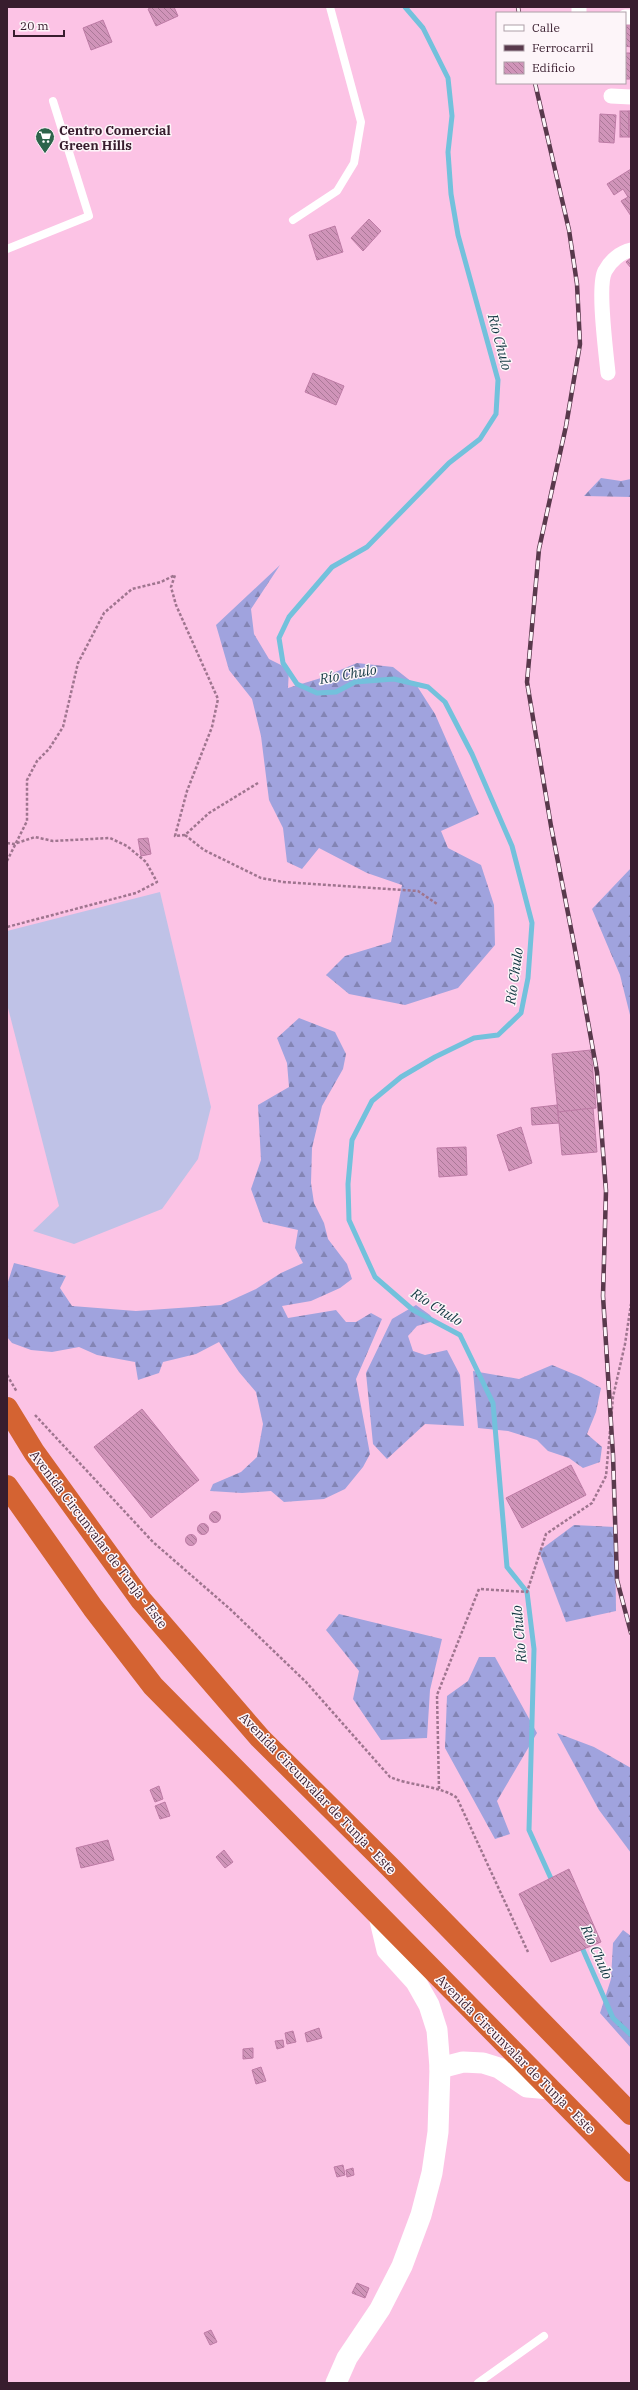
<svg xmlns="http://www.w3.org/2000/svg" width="638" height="2390" viewBox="0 0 638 2390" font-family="'IBM Plex Serif',serif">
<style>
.grass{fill:#bfc2e7}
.forest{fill:url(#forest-firs)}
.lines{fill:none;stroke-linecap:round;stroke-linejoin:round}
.stream{stroke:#73c1dc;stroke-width:5}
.building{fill:url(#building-back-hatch);stroke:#bd7ba5}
.path{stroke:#9f758f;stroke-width:2.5;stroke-dasharray:3 2;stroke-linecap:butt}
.lane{stroke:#fff;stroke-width:8}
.street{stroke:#fff;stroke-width:15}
.secondary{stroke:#fff;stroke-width:21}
.highway{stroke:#d46332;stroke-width:22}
.rail-casing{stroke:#59394c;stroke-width:4.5}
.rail{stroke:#fdf5f9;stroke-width:3;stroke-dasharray:9;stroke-linecap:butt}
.labels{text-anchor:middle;stroke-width:3;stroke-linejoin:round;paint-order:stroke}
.poi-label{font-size:13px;font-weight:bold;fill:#381d2e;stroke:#fdf5f9;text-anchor:start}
.street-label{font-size:13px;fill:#381d2e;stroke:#fdf5f9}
.water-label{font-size:14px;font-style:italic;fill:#123742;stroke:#fdf5f9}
</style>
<defs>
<pattern id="forest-firs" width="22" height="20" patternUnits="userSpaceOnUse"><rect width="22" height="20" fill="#a0a3de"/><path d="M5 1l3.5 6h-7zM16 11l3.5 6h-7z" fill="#8384b4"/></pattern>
<pattern id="building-back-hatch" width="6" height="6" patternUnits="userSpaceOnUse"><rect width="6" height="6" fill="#d094b9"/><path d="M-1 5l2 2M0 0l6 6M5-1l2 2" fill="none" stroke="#aa7897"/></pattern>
</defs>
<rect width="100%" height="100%" fill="#fcc3e5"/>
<path class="grass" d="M160,892L211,1107L198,1159L162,1209L74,1244L33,1231L59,1206L7,1004V931Z"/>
<g class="forest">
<path d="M601,478L621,481L631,479V497L584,496Z"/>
<path d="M280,565L251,609L254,634L269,659L289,669L288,688L321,678L357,663L393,667L417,686L435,714L479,814L441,831L448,848L481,865L494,905L495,945L458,988L405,1005L349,994L326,975L345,956L391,942L402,885L367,873L319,848L302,869L287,862L283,828L269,800L261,736L252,699L229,670L216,625Z"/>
<path d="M631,868V1019L620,975L592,909Z"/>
<path d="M299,1018L335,1032L346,1054L343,1069L322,1106L312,1148L311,1183L314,1203L324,1223L328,1239L347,1264L352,1279L340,1288L311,1301L282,1306L288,1318L336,1310L346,1322H356L371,1313L382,1319L356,1379L370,1454L363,1467L345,1489L324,1499L284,1502L271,1491L242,1493L210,1491L213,1484L241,1472L257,1457L263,1424L256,1392L239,1372L219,1342L196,1354L163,1362L159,1373L138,1380L135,1362L97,1355L79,1347L52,1352L31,1350L12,1343L7,1337V1285L14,1263L66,1276L60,1288L72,1306L136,1311L221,1305L256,1289L281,1273L303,1263L295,1248L298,1230L263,1222L251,1189L261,1160L258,1105L289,1087L287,1063L277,1038Z"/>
<path d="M416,1305L430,1315L434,1321L417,1326L408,1336L413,1351L425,1355L447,1350L460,1375L464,1426L425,1424L387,1459L373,1444L366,1373L392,1319Z"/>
<path d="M552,1365L581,1377L601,1388L596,1412L587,1434L602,1447L600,1462L583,1468L569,1458L548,1451L537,1440L508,1431L478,1428L473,1371L519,1379Z"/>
<path d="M574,1525L615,1527L616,1611L566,1622L539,1551Z"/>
<path d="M339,1614L442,1639L430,1690L427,1738L381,1740L353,1699L359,1671L326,1630Z"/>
<path d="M479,1657H495L537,1733L497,1801L510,1834L495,1839L445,1748L447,1696L468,1681Z"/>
<path d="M557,1733L594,1747L631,1768V1853L599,1810Z"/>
<path d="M623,1930L631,1936V2048L600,2013L611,1979L613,1943Z"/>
</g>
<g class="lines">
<g class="stream">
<path d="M405,7L423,28L448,78L452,116L448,152L451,194L458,235L498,380L496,414L480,439L449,463L367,547L332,567L289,617L279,638L283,663L297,684L317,693L336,692L355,682L394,679L428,687L445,702L472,754L512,846L532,923L528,978L521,1013L498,1035L474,1038L435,1057L401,1077L372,1101L352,1140L348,1184L349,1220L375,1277L413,1310L460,1335L493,1403L507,1567L527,1592L534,1649L529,1830L553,1883"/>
<path d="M580,1943L613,2018L631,2035"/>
</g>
</g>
<g class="building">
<path d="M152,7H174L178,16L156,26L148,9Z"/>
<path d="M103,20L112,42L91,50L83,28Z"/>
<path d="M627,21H631V47L625,46Z"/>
<rect x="625" y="53" width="6" height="26"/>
<rect x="620" y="111" width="9" height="26"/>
<rect x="629" y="111" width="2" height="26"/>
<path d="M600,114L616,115L614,143L599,142Z"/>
<path d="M631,169V216L621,201L628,197L623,189L614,195L607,184Z"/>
<path d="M369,219L381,231L363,251L351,238Z"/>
<path d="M335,226L343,252L317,260L309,235Z"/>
<path d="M631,258V268L626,262Z"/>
<path d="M313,373L344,386L336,405L305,392Z"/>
<path d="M148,838L151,854L141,856L138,839Z"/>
<path d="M591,1050L596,1108L558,1112L552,1054Z"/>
<path d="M557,1105L559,1123L532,1125L531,1108Z"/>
<path d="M593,1108L597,1152L562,1155L558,1112Z"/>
<path d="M521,1127L532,1163L509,1171L497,1135Z"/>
<path d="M466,1147L467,1175L439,1177L437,1148Z"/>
<path d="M142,1409L199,1480L151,1518L94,1447Z"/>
<path d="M571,1465L586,1495L522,1528L506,1498Z"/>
<circle cx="215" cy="1517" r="5.5"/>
<circle cx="203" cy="1529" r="5.5"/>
<circle cx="191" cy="1540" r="5.5"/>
<path d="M159,1786L163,1799L155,1802L150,1790Z"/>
<path d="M165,1802L170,1816L160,1819L155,1806Z"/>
<path d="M108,1840L114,1860L81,1868L76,1848Z"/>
<path d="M224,1850L233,1862L225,1868L216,1857Z"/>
<path d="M569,1869L601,1942L551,1962L519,1894Z"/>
<path d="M319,2028L322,2038L307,2042L305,2033Z"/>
<path d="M293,2031L296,2042L287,2044L285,2033Z"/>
<path d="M283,2040L284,2047L277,2049L275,2041Z"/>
<path d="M253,2048V2058L243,2059V2049Z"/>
<path d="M261,2067L266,2081L256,2084L252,2070Z"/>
<path d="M343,2165L345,2175L337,2177L334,2167Z"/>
<path d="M353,2168L354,2175L347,2177L346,2170Z"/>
<path d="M357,2283L369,2288L365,2298L352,2293Z"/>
<path d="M211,2330L217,2342L210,2345L204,2333Z"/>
</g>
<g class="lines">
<g class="path">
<path d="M185,835L204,850L261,878L283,882L418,891L437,904"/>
<path d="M7,843L14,844L35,837L53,841L110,838L127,846L146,862L157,882L136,893L7,927"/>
<path d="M7,861L27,821V780L37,761L49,749L63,727L78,663L104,613L132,589L161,582L175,575L171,587L176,605L218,699L212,727L187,791L175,836L185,835L209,813L258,783"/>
<path d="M7,1375L17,1392"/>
<path d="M35,1415L153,1542L230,1609L306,1682L390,1777C411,1786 442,1786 457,1798L528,1952"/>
<path d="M439,1789L437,1695L479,1589L527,1592L546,1534L592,1503L606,1476L613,1397L625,1344L631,1304"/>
</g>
<g class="lane">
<path d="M293,220L337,191L354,163L361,122L330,7"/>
<path d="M7,249L89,216L53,101"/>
<path d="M478,2383L544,2336"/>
</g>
<g class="street">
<path d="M579,13V7"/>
<path d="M625,17H631"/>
<path d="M611,96L631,97"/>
<path d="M608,373C606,352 597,285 605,271C610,261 621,252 631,250"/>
</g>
<g class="secondary">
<path d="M440,2068L463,2062L483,2063L499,2068L527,2087L551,2089"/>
<path d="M336,2383L347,2358L380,2309L402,2266L421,2215L432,2173L438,2132L440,2068L437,2030L429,2005L416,1982L387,1950L379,1916"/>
</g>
<g class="highway">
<path d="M7,1408L34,1452L141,1600L260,1738L389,1866L631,2114"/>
<path d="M7,1486L93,1608L153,1686L631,2171"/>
</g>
<g class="rail-casing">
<g id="rail">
<path d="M518,7L519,13"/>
<path d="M535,83L569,230L577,284L580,344L566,426L539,549L527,682L551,826L574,944L597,1072L606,1191L603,1296L613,1455L617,1580L631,1633"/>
</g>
</g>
<use href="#rail" class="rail"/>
</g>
<defs>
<g id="supermarket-pin" transform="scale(1)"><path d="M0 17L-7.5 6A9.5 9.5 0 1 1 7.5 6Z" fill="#2d644b" stroke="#fdf5f9"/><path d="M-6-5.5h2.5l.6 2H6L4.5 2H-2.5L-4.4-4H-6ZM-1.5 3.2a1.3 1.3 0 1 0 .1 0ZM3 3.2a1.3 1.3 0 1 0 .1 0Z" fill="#fff"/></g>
</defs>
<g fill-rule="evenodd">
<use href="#supermarket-pin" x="45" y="137"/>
</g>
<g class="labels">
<g class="poi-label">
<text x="59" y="135">Centro Comercial<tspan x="59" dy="15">Green Hills</tspan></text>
</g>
<g class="street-label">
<text transform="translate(99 1539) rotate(53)" y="5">Avenida Circunvalar de Tunja - Este</text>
<text transform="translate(318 1793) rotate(46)" y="5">Avenida Circunvalar de Tunja - Este</text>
<text transform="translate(516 2054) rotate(45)" y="5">Avenida Circunvalar de Tunja - Este</text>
</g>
<g class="water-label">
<text transform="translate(500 342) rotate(75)" y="5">Río Chulo</text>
<text transform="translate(348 674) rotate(-10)" y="5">Río Chulo</text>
<text transform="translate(514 976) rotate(-82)" y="5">Río Chulo</text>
<text transform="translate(437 1307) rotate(32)" y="5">Río Chulo</text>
<text transform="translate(519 1634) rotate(-95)" y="5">Río Chulo</text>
<text transform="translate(597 1952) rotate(66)" y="5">Río Chulo</text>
</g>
</g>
<rect width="638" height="2390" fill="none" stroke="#381d2e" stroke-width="16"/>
<rect x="496" y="12" width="130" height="72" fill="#fdf5f9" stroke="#ae9fa8"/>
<rect x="504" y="25" width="20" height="6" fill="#ffffff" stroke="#ae9fa8"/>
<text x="532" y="32" font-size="12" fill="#381d2e">Calle</text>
<rect x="504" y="45" width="20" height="6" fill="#59394c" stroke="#ae9fa8"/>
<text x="532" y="52" font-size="12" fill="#381d2e">Ferrocarril</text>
<rect x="504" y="62" width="20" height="12" fill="url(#building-back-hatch)" stroke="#ae9fa8"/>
<text x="532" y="72" font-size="12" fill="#381d2e">Edificio</text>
<path d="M14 30v6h50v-6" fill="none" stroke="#381d2e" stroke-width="2"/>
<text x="20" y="30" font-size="12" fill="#381d2e" stroke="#fdf5f9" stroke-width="3" paint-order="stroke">20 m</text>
</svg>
